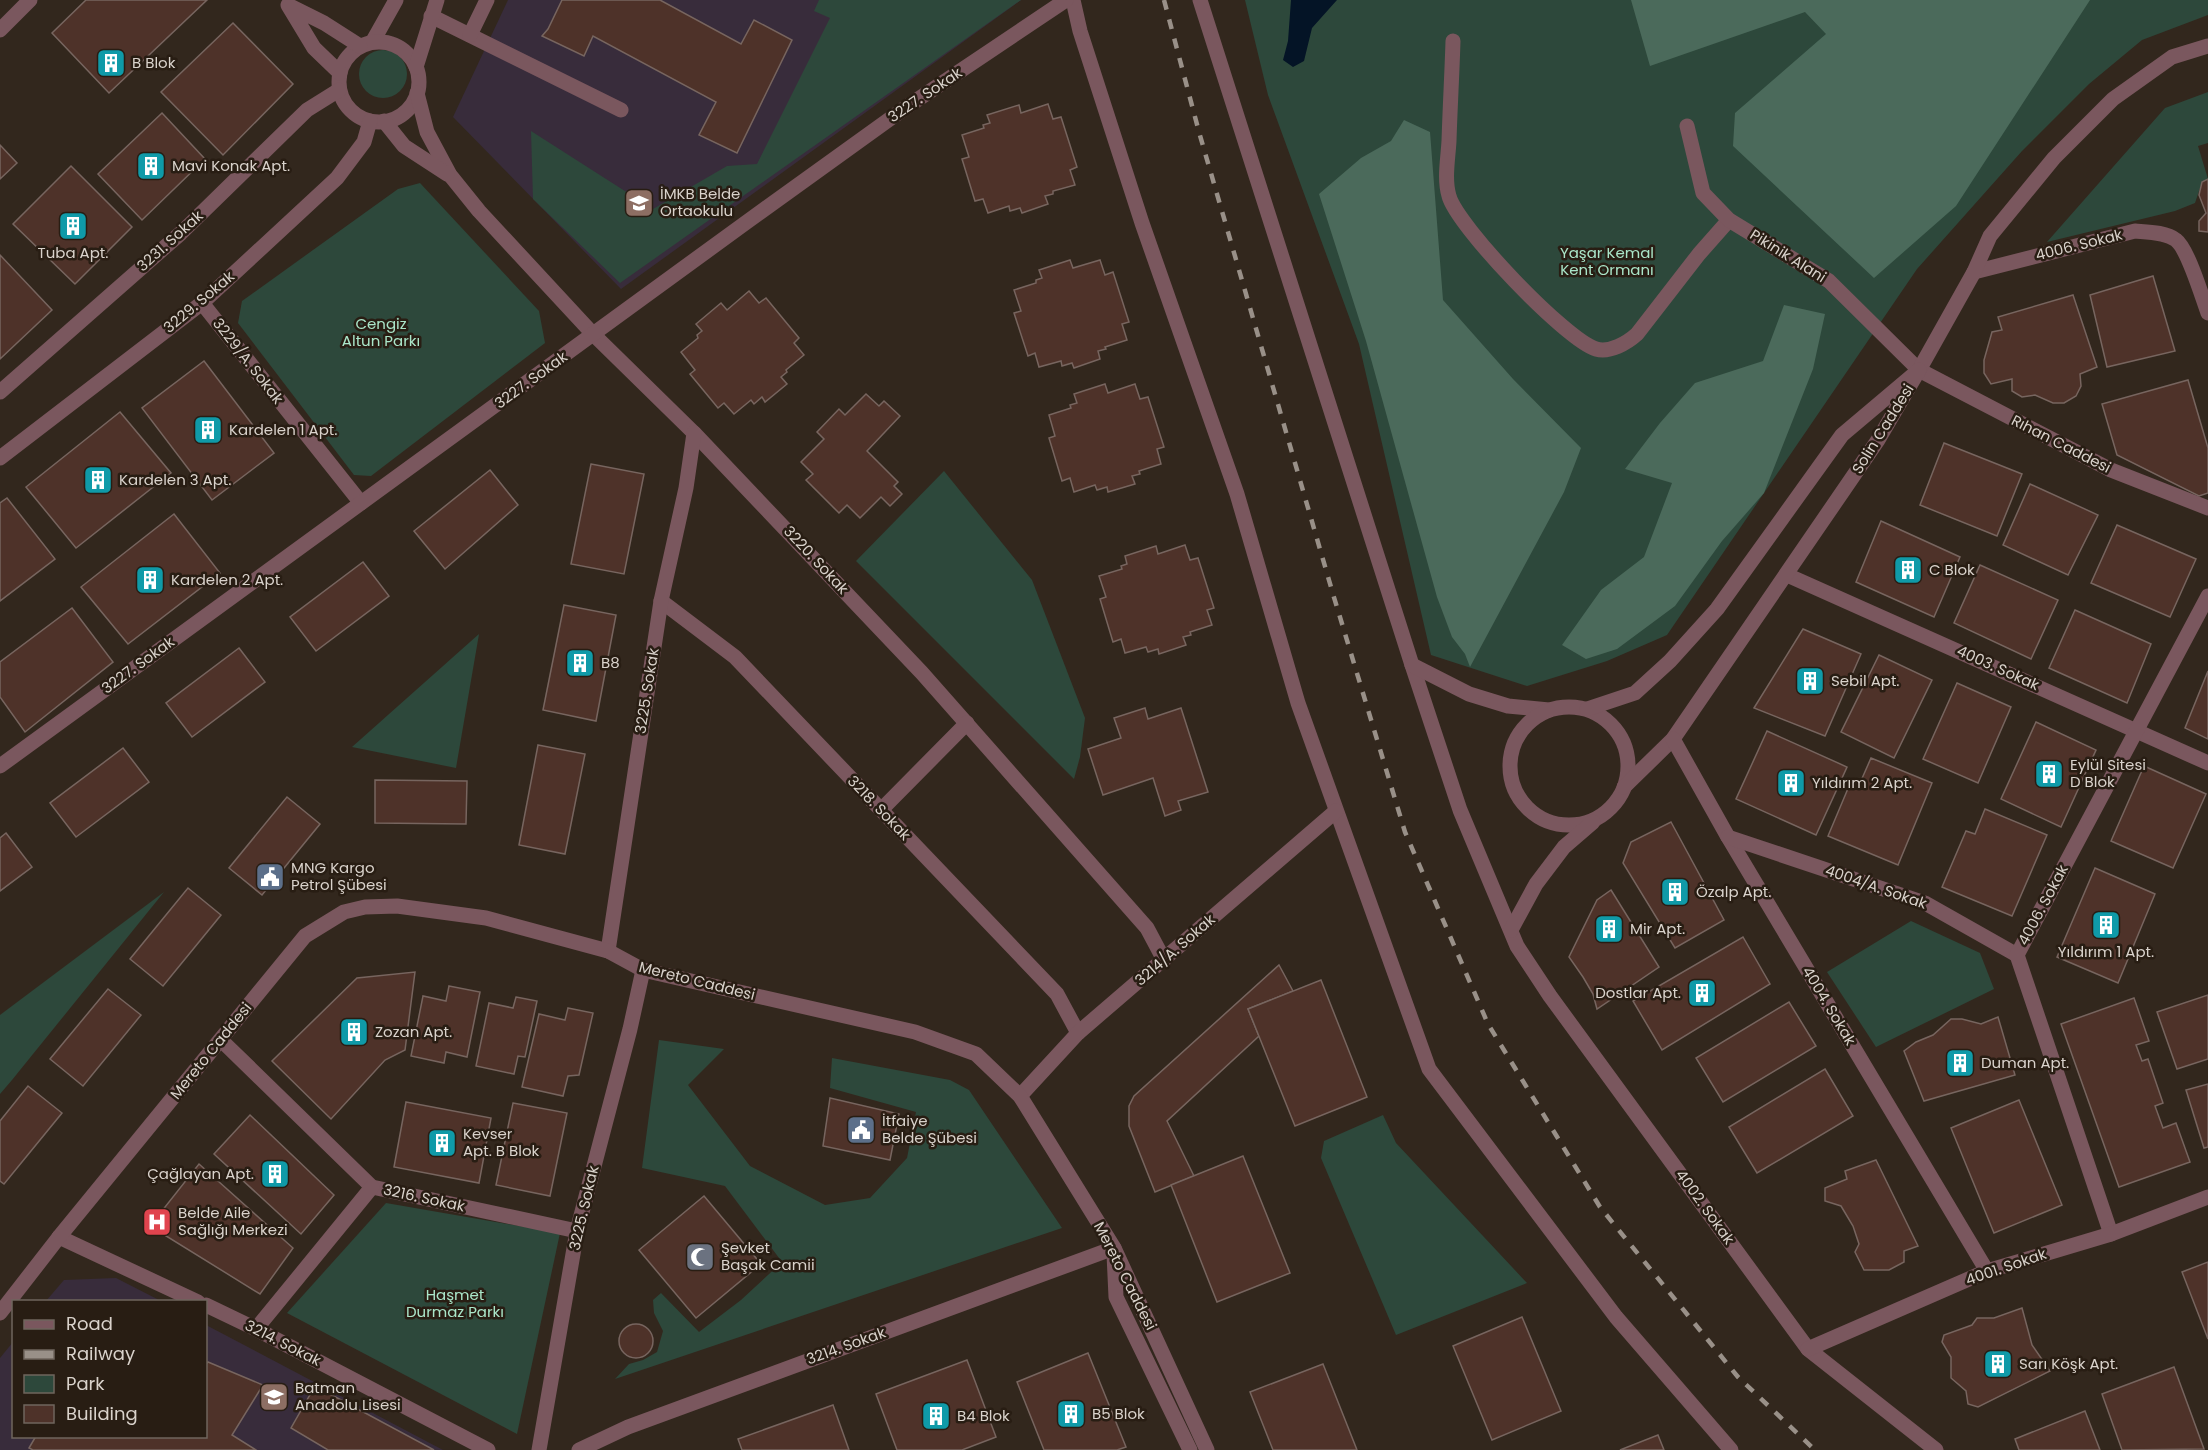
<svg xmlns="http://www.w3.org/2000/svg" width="2208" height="1450" viewBox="0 0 2208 1450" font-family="Poppins,sans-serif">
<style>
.education{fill:#382c3b}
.green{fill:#2d483b}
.forest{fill:#4b6a5b}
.water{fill:#041426}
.building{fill:#4e3229;stroke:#77655f;stroke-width:1.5}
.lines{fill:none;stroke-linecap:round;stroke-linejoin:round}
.minor{stroke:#7a575e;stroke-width:15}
.rail{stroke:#999088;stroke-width:4.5;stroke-dasharray:10 10;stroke-linecap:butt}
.labels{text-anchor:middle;stroke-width:5;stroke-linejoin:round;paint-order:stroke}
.poi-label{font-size:15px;fill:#d9d2cb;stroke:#281d13;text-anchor:start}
.street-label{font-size:15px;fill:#d9d2cb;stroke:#281d13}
.park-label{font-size:15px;fill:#aae6c9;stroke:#281d13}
</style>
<rect width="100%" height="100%" fill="#32271d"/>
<g class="education">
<path d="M508,0H1021L621,289L453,117Z"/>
<path d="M116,1278L161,1301H46L64,1280Z"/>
<path d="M206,1325L443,1450H0V1358L13,1342L14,1436H206Z"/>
</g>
<g class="green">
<path d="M819,0H1021L620,283L533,199L531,131L653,209L727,166L757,164L830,18L814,11Z"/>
<path d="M1245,0H2208V15L2142,40L2089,84L2022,151L1917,269L1667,635L1607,661L1527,686L1431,655L1359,344L1268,95Z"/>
<circle cx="383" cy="74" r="24"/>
<path d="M2208,92V143L2198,146L2208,179L2202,182L2195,203L2175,211L2047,242L2165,108Z"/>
<path d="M420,183L539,311L545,343L371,476L354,475L238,323L242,301L398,189Z"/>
<path d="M944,471L1032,580L1085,718L1080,757L1074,779L856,561Z"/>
<path d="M479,634L456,768L352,747Z"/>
<path d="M164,892L12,1080L0,1094V1015Z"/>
<path d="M1911,921L1980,953L1994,989L1876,1047L1827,972Z"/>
<path d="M659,1040L724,1049L688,1085L750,1166L825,1205L870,1198L907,1158L916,1112L830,1088L832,1058L950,1080L969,1090L1062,1228L615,1379L629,1364L643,1360L657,1352L663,1331L654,1313L653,1300L661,1293L699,1332L741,1300L782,1262L725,1186L642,1168Z"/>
<path d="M1383,1115L1396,1143L1527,1283L1396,1335L1321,1158L1324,1141Z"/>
<path d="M386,1203L560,1233L517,1434L287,1313Z"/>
</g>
<g class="forest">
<path d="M1631,0H2090L1956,206L1874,278L1733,146L1735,113L1826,34L1805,12L1650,66Z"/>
<path d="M1404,120L1430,132L1443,300L1513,379L1581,448L1564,492L1470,667L1465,654L1452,637L1437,597L1366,341L1319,194L1361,158L1391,141Z"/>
<path d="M1784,305L1825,314L1813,369L1764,493L1722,541L1675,606L1617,649L1586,659L1562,645L1601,590L1644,557L1672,483L1625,469L1660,423L1695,383L1763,361Z"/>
</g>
<path class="water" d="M1291,0H1337L1312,28L1304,61L1293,67L1283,60L1288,41Z"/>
<g class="building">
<path d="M86,0H207L109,93L52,33Z"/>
<path d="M562,0H660L741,44L754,20L792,40L737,153L699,135L716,102L593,36L584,56L542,36L548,29Z"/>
<path d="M233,23L293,84L223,155L161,92Z"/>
<path d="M1048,104L1053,119L1061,117L1077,167L1070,170L1075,185L1053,191V194L1045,196L1048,204L1022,213L1020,208L1010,211L1009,206L988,213L983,199L975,201L962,159L969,157L962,135L984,128L983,125L990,123L987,115L1019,105L1021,113Z"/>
<path d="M162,113L205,159L142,220L98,174Z"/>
<path d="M0,145L17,163L0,179Z"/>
<path d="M71,166L132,227L75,284L13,224Z"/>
<path d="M2208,179V232L2199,231V221L2206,213L2199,195L2202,182Z"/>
<path d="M0,255L52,310L0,359Z"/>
<path d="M1070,260L1073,268L1100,260L1105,275L1113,272L1129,322L1122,324L1127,340L1105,347L1106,349L1098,351L1100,359L1074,368L1072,363L1062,366L1061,361L1039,367L1035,353L1028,356L1014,313L1021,311L1014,290L1036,283V280L1042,278L1039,270Z"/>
<path d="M2153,276L2175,351L2107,367L2090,295Z"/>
<path d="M749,291L759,303L766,298L799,338L794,343L804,355L786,370L787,372L781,377L787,384L765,402L762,397L754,404L751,400L734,414L724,403L718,408L690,374L695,370L681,352L698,338L697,335L702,331L696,324L721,303L727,310Z"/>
<path d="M2073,295L2097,367L2080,374L2081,386L2076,396L2064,403H2053L2035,395L2022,397L2012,391V379L1991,384L1984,373V360L1992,332L2002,330L1998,317Z"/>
<path d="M204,361L274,453L212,500L142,408Z"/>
<path d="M2188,380L2208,448V493L2199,496L2117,455L2102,404Z"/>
<path d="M1105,384L1108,393L1135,384L1140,399L1148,397L1164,447L1157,449L1161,464L1139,471L1140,474L1132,476L1135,484L1108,492L1107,487L1097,490L1095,485L1074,492L1070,478L1062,481L1049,438L1055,436L1049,415L1071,408L1070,405L1077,403L1074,394Z"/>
<path d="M866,394L879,406L884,401L900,416L867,451L898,482L894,486L902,494L890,506L881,497L860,518L847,505L839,513L806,480L813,474L801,462L824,439L817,432L839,409L845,415Z"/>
<path d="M120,412L171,473L76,548L26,487Z"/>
<path d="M1944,443L2022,474L1997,536L1920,505Z"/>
<path d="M591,464L644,474L624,574L571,564Z"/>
<path d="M490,470L518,505L445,569L414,531Z"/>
<path d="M2030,484L2098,515L2068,575L2003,545Z"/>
<path d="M7,498L55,559L0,601V503Z"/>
<path d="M174,514L220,573L128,644L81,587Z"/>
<path d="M1881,521L1960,557L1934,617L1856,582Z"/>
<path d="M2117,525L2196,559L2170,617L2091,583Z"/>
<path d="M1185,545L1190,560L1198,558L1214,608L1207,610L1212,625L1190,632L1191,635L1183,637L1186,645L1159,654L1158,649L1148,652L1146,647L1125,653L1121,639L1113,642L1100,599L1106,597L1099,576L1122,569L1121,566L1127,564L1125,556L1156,546L1158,554Z"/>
<path d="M363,562L389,596L316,651L290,617Z"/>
<path d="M1980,565L2058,600L2031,659L1954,623Z"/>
<path d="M564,605L616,615L596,721L543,710Z"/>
<path d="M72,608L113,662L25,732L0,697V662Z"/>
<path d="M2075,610L2151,644L2127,703L2049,668Z"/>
<path d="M1803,629L1861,654L1825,736L1754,708Z"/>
<path d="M239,648L265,682L192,737L166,703Z"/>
<path d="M1879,655L1932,680L1894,758L1841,732Z"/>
<path d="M2208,671V739L2185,728Z"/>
<path d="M1957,683L2011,707L1978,783L1923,759Z"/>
<path d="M1145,708L1148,719L1181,708L1208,792L1178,801L1181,810L1165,816L1153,778L1103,795L1088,749L1121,738L1114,718Z"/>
<path d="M2036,722L2096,750L2061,827L2001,799Z"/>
<path d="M1767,731L1847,767L1816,835L1736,799Z"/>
<path d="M538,745L585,754L565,854L519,845Z"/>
<path d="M123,748L149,782L76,837L50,803Z"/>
<path d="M1871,758L1932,783L1898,865L1828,836L1852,779L1860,783Z"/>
<path d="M2144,766L2206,794L2173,868L2111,841Z"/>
<path d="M375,780L467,781L466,824L375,823Z"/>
<path d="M287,797L320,824L262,895L229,868Z"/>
<path d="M1985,809L2047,835L2012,916L1942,887L1966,831L1975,834Z"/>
<path d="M1671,822L1724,920L1675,948L1623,863L1631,842Z"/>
<path d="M6,833L32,867L0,891V838Z"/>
<path d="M2095,868L2155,894L2118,983L2057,957Z"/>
<path d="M188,888L221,915L163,986L130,959Z"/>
<path d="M1611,890L1659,967L1597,1009L1593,994L1583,977L1569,957L1597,900Z"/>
<path d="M1743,937L1770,984L1662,1050L1633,1001Z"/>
<path d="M1279,965L1293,991L1248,1009L1259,1036L1167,1121L1194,1176L1155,1192L1129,1126V1106L1134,1096Z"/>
<path d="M415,972L405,1050L385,1060L331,1119L272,1061L357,978Z"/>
<path d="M1321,980L1367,1097L1295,1126L1248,1009Z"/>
<path d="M449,986L480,992L467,1057L446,1052L444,1063L411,1056L423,996L446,1001Z"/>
<path d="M108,989L141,1015L83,1086L50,1059Z"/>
<path d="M2208,995V1059L2177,1069L2157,1012Z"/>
<path d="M516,997L537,1001L525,1057L518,1056L514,1074L476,1066L489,1003L513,1008Z"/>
<path d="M2134,998L2149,1041L2136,1045L2142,1061L2148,1059L2163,1103L2155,1106L2163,1128L2176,1123L2190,1162L2119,1187L2061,1024Z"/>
<path d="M1789,1002L1816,1046L1723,1102L1696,1058Z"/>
<path d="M568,1008L593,1013L579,1075L568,1076L563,1096L522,1087L539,1014L565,1020Z"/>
<path d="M1998,1017L2015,1075L1924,1101L1904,1051L1916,1042L1933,1035L1951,1019H1962L1981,1024Z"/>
<path d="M1825,1069L1853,1116L1757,1173L1729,1127Z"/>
<path d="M2208,1084V1147L2204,1148L2186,1090Z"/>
<path d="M28,1086L62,1113L4,1184L0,1181V1121Z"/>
<path d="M830,1098L899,1114L890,1160L823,1146Z"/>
<path d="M2019,1100L2062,1205L1994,1233L1951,1128Z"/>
<path d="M406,1102L491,1118L479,1183L394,1167Z"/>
<path d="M513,1103L567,1113L550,1196L496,1185Z"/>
<path d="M250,1115L334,1195L301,1234L214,1154Z"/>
<path d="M1243,1156L1290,1273L1217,1302L1171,1185Z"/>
<path d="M1876,1160L1918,1246L1904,1251V1262L1889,1270H1864L1855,1252L1859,1244L1853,1226L1841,1206L1825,1201V1188L1847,1179L1845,1171Z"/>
<path d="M199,1164L293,1248L260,1294L150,1226Z"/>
<path d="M704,1196L761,1264L696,1318L639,1250Z"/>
<path d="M2208,1262V1339L2182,1272Z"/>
<path d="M2022,1308L2032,1345L2050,1371L1978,1407L1968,1404L1966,1391L1951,1378V1357L1942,1342L1944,1335L1972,1325L1977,1318H1994Z"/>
<path d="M1522,1317L1561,1411L1492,1440L1453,1346Z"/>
<circle cx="636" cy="1341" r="17"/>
<path d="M1088,1353L1126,1447L1117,1450H1044L1017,1382Z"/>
<path d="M967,1360L996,1437L962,1450H897L876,1394Z"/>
<path d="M208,1362L263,1385L232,1435L256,1450H33L29,1448L36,1436H206V1364Z"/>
<path d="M1323,1364L1357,1450H1273L1250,1392Z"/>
<path d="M2174,1367L2204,1449L2122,1450L2102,1394Z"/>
<path d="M315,1386L434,1450H328L291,1428Z"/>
<path d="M833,1405L849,1450H742L738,1439Z"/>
<path d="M2085,1411L2100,1450H2019L2015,1439Z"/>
<path d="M1658,1435L1664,1450H1620Z"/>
</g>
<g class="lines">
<g class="minor">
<path d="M1073,0L1080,31L1142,223L1237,494L1298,703L1429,1069L1616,1317L1731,1450"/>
<path d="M1200,0L1412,665L1460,810L1517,946L1550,996L1808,1349L1936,1450"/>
<path d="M431,16L621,110"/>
<path d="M0,30L30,0"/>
<path d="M470,35L487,0"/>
<path d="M373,41L396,0"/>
<path d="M1453,41C1452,74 1450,108 1449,141C1448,159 1444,179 1449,196C1457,226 1566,340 1596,349C1610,353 1627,343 1637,334L1699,254L1729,220"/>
<circle cx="379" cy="82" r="40"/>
<path d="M416,67L437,0"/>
<path d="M340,73L314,48L288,5L324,23L360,46"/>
<path d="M417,93L427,132L450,175L479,211L593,334L694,433L922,673L1147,928L1164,960"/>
<path d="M384,121L404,146L447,174"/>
<path d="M1687,126L1703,193L1729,220L1829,281L1919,370L2111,470L2208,508"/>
<path d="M1974,272L2135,231C2147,232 2166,232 2176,240C2188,249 2202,297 2208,313"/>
<path d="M202,303L361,503"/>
<path d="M1919,370L1974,272L1990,236L2054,158L2113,99L2172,57L2208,46"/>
<path d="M0,392L181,233L307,110L339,90"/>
<path d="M0,458L202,303L337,178L364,142L370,121"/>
<path d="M1787,575L2208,763"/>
<path d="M661,601L735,657L1057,994L1078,1033"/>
<path d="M1412,665L1469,694L1508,706L1549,710"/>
<circle cx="1569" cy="766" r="59"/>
<path d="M1587,709L1635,693L1670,661L1717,609L1842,435L1919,370L1878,440L1673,739L1624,787"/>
<path d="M1673,739L1728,837L1987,1271"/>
<path d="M0,766L744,224L905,108L1066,0"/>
<path d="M881,810L967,723"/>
<path d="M1728,837L1925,903L2017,955"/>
<path d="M1511,930L1536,884L1564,847L1593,822"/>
<path d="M608,951L661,601L686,488L694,433"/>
<path d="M221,1040L372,1187L577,1231"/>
<path d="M1020,1096L1078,1033L1336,811"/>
<path d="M2111,1234L2017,955L2208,596"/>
<path d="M59,1237L198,1302"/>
<path d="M1114,1254L1116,1297L1190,1450"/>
<path d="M206,1305L256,1329L488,1450"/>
<path d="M0,1313L59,1237L305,936L344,912L365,907L397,906L486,918L608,951L643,970L915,1032L976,1054L1020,1096L1114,1248L1207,1450"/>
<path d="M256,1329L372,1187"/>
<path d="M1808,1349L1987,1271L2111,1234L2208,1197"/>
<path d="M539,1450L577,1231L630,1029L643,970"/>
<path d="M579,1450L628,1427L1114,1248"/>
</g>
<path class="rail" d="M1164,0L1199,132L1333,594L1405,832L1488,1024L1600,1207L1738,1377L1815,1450"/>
</g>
<defs>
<g id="building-square" transform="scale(1.5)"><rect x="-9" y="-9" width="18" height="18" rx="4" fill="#0f9aa8" stroke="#281d13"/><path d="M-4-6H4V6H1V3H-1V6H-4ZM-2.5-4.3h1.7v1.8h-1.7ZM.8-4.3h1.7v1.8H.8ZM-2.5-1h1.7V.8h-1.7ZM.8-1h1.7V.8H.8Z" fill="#fff"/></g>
<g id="school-square" transform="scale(1.5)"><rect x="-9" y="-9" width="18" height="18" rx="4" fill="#8d6e63" stroke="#281d13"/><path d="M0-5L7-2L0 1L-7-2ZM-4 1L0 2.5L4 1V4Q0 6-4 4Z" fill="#fff"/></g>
<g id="civic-square" transform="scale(1.5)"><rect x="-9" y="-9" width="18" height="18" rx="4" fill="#5c6f8a" stroke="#281d13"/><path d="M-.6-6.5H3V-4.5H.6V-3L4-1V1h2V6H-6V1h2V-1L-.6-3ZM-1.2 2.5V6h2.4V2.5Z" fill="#fff"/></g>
<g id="hospital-square" transform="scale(1.5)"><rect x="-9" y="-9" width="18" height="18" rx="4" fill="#e0444e" stroke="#281d13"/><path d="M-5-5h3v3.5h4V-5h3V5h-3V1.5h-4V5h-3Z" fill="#fff"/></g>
<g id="mosque-square" transform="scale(1.5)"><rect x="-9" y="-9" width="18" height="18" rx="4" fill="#6b7280" stroke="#281d13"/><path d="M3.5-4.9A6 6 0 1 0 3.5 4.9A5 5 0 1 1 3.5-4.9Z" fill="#fff"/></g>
</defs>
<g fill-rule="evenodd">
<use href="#building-square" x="111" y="63"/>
<use href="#building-square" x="151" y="166"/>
<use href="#school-square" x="639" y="203"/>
<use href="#building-square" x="73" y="226"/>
<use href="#building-square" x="208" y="430"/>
<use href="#building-square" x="98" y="480"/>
<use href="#building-square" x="1908" y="570"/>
<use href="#building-square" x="150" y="580"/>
<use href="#building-square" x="580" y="663"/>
<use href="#building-square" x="1810" y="681"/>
<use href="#building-square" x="2049" y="774"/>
<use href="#building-square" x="1791" y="783"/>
<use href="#civic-square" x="270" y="877"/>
<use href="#building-square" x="1675" y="892"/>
<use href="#building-square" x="2106" y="925"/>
<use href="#building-square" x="1609" y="929"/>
<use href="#building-square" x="1702" y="993"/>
<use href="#building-square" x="354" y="1032"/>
<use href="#building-square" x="1960" y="1063"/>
<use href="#civic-square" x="861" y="1130"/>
<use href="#building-square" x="442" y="1143"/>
<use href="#building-square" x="275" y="1174"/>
<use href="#hospital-square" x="157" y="1222"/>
<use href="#mosque-square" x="700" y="1257"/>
<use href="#building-square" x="1998" y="1364"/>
<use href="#school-square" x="274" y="1397"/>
<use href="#building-square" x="1071" y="1414"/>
<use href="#building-square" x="936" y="1416"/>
</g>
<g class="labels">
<g class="poi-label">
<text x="132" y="68">B Blok</text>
<text x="172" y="171">Mavi Konak Apt.</text>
<text x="660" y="199">İMKB Belde<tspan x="660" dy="17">Ortaokulu</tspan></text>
<text x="73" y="258" text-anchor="middle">Tuba Apt.</text>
<text x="229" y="435">Kardelen 1 Apt.</text>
<text x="119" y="485">Kardelen 3 Apt.</text>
<text x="1929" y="575">C Blok</text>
<text x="171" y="585">Kardelen 2 Apt.</text>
<text x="601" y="668">B8</text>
<text x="1831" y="686">Sebil Apt.</text>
<text x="2070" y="770">Eylül Sitesi<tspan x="2070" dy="17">D Blok</tspan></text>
<text x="1812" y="788">Yıldırım 2 Apt.</text>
<text x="291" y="873">MNG Kargo<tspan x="291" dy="17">Petrol Şübesi</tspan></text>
<text x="1696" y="897">Özalp Apt.</text>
<text x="1630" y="934">Mir Apt.</text>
<text x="2106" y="957" text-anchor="middle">Yıldırım 1 Apt.</text>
<text x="1681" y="998" text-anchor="end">Dostlar Apt.</text>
<text x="375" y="1037">Zozan Apt.</text>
<text x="1981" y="1068">Duman Apt.</text>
<text x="882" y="1126">İtfaiye<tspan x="882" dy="17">Belde Şübesi</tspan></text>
<text x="463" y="1139">Kevser<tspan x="463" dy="17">Apt. B Blok</tspan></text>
<text x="254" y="1179" text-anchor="end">Çağlayan Apt.</text>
<text x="178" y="1218">Belde Aile<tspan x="178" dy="17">Sağlığı Merkezi</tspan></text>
<text x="721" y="1253">Şevket<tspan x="721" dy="17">Başak Camii</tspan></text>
<text x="2019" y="1369">Sarı Köşk Apt.</text>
<text x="295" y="1393">Batman<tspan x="295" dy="17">Anadolu Lisesi</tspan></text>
<text x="1092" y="1419">B5 Blok</text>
<text x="957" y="1421">B4 Blok</text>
</g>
<g class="street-label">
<text transform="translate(925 95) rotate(-34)" y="5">3227. Sokak</text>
<text transform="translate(170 241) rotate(-42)" y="5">3231. Sokak</text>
<text transform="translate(2079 245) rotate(-14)" y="5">4006. Sokak</text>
<text transform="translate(1788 256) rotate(32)" y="5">Pikinik Alani</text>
<text transform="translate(199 302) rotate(-40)" y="5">3229. Sokak</text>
<text transform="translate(248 361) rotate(52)" y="5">3229/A. Sokak</text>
<text transform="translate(531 380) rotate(-36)" y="5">3227. Sokak</text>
<text transform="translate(1883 429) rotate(-58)" y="5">Solin Caddesi</text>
<text transform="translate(2061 444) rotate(27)" y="5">Rıhan Caddesi</text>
<text transform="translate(816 560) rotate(47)" y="5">3220. Sokak</text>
<text transform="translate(138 665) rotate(-36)" y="5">3227. Sokak</text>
<text transform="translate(1998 668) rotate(24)" y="5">4003. Sokak</text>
<text transform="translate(647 691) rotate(-81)" y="5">3225. Sokak</text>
<text transform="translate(879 808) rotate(46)" y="5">3218. Sokak</text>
<text transform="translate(1876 887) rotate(19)" y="5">4004/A. Sokak</text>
<text transform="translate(2043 905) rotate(-62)" y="5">4006. Sokak</text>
<text transform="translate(1175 950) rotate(-41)" y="5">3214/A. Sokak</text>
<text transform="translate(697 981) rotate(14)" y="5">Mereto Caddesi</text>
<text transform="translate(1829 1006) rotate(59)" y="5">4004. Sokak</text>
<text transform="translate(211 1051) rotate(-51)" y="5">Mereto Caddesi</text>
<text transform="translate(424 1198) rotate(12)" y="5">3216. Sokak</text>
<text transform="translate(1705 1207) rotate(54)" y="5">4002. Sokak</text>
<text transform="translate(584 1208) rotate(-77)" y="5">3225. Sokak</text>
<text transform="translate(2006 1267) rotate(-19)" y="5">4001. Sokak</text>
<text transform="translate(1125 1276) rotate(63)" y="5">Mereto Caddesi</text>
<text transform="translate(283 1343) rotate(27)" y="5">3214. Sokak</text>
<text transform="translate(846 1346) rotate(-20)" y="5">3214. Sokak</text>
</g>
<g class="park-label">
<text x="1607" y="258">Yaşar Kemal<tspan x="1607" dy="17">Kent Ormanı</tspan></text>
<text x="381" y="329">Cengiz<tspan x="381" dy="17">Altun Parkı</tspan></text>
<text x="455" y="1300">Haşmet<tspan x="455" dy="17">Durmaz Parkı</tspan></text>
</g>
</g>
<rect x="12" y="1300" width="195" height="138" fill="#281d13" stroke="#6f655d" stroke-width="1.5"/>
<rect x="24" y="1320" width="30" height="9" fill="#7a575e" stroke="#6f655d" stroke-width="1.5"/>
<text x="66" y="1330" font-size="18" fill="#d9d2cb">Road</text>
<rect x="24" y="1350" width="30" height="9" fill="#999088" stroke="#6f655d" stroke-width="1.5"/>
<text x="66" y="1360" font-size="18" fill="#d9d2cb">Railway</text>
<rect x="24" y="1375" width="30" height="18" fill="#2d483b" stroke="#6f655d" stroke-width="1.5"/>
<text x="66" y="1390" font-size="18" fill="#d9d2cb">Park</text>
<rect x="24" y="1405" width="30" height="18" fill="#4e3229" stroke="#6f655d" stroke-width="1.5"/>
<text x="66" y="1420" font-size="18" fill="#d9d2cb">Building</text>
</svg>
